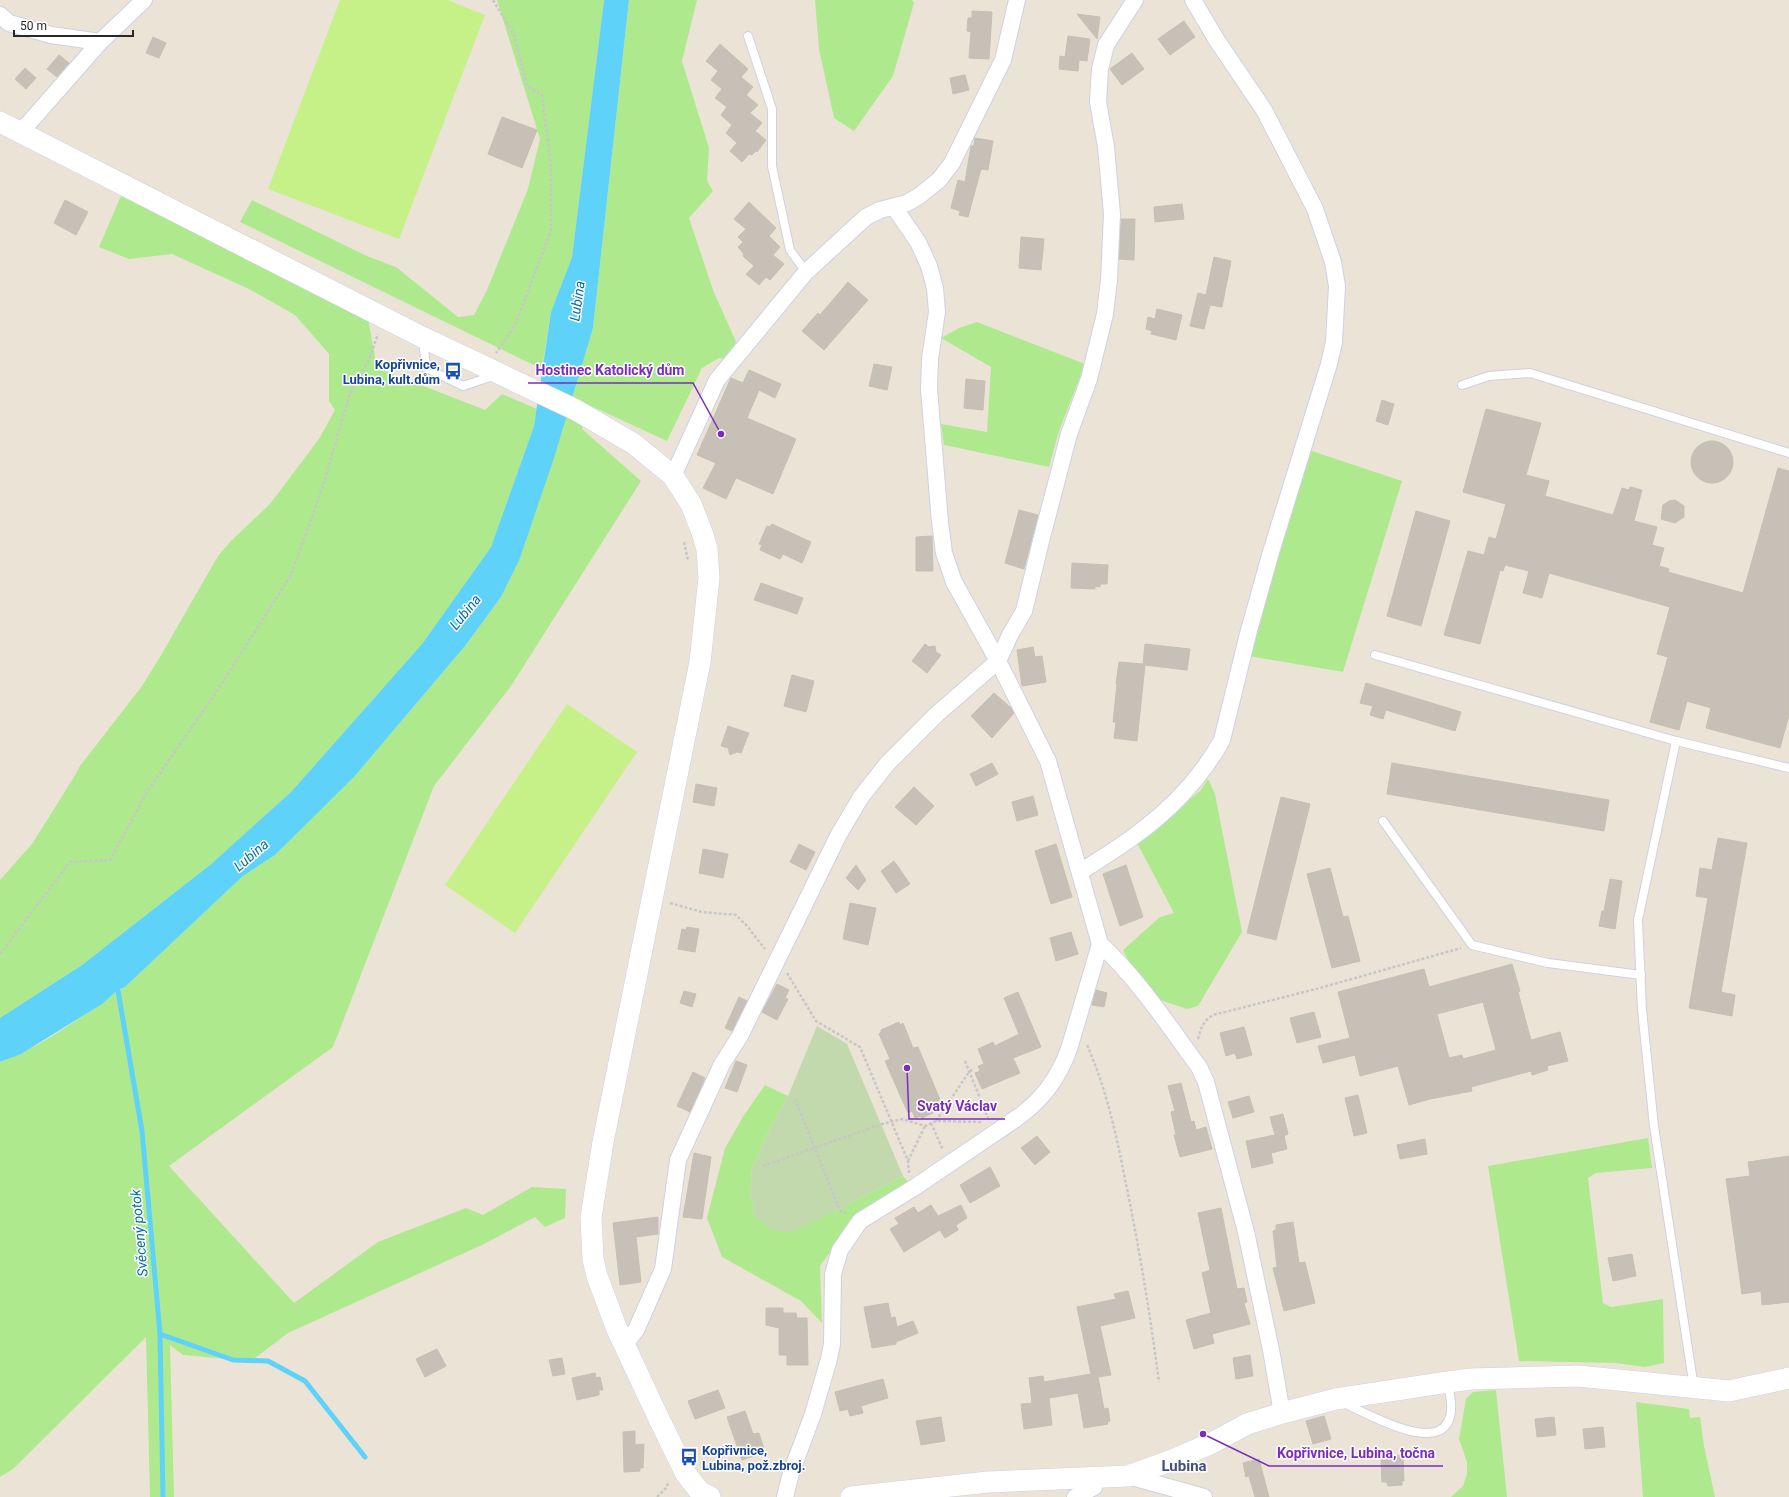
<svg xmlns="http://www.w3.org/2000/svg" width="1789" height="1497" viewBox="0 0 1789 1497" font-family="Roboto,sans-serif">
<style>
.green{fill:#aee98e}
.cemetery{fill:#c2d8ad}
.pitch{fill:#c6f188}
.water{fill:#5fd2fa}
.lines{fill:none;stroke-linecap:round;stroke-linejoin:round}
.stream{stroke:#5fd2fa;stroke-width:5}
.building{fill:#c7c0b7;stroke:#c7bfb1;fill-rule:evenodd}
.service-casing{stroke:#cdd1e3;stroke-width:10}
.minor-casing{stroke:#cdd1e3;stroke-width:18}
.tertiary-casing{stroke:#cdd1e3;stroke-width:22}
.path{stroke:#c7c7c7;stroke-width:2.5;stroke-dasharray:3 2;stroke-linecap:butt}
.service{stroke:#fff;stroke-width:8}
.minor{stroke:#fff;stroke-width:16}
.tertiary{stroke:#fff;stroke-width:21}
.labels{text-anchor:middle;stroke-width:3;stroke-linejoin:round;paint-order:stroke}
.transit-label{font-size:13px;font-weight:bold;fill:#164399;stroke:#fff;text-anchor:end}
.water-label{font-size:14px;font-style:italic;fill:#016da3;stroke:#fff}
.quarter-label{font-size:15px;font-weight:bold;fill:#444f7c;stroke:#fff}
.leader{fill:none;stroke:#7b2cbf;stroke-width:1.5}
.callout-dot{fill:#7b2cbf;stroke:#fff;stroke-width:1.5}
.callout-label{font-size:14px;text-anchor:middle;font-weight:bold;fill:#7b2cbf;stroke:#fff;stroke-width:3;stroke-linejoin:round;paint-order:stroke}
</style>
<rect width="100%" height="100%" fill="#ece3d7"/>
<g class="green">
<path d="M497,0H604L572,257L551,312L542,369L240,222L252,200L369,257L396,267L458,317L474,315L487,290L528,189L540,139Z"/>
<path d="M629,0H697L682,61L709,148L707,181L713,191L689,218L713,290L736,342L725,359L719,358L702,368L667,441L589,405L582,429L641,481L511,686L434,786L333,1047L169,1166L294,1303L378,1242L466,1208L483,1215L532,1187L566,1189L565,1218L545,1227L535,1217L484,1244L288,1333L251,1361L183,1355L170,1345L174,1497H150L146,1337L13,1469L0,1477V1062C36,1049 68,1026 99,1005C108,999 115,992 125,987L243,876L275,855L354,777L465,646L501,597L593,328Z"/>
<path d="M815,0H912L914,3L893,76L854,131L834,118L819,49Z"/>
<path d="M121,196L368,319L377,368L485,410L502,394L537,409L534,426L491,547L422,644L291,792L210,865L82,965L0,1018V880L32,844L71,782L80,766L142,686L160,657L218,556L231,541L270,504L319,439L335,410L329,401V354L295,315L249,289L172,254L129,259L99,247Z"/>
<path d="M977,322L1085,364L1059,431L1049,467L944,445L941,424L987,432L991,367L941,338L959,328Z"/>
<path d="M1309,450L1402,481L1343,672L1249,656Z"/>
<path d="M1208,779L1215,794L1242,932L1198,1006L1187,1009L1145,995L1123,950L1160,917L1174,913L1136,841L1200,791Z"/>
<path d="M765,1085L788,1096L768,1132L752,1169L750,1200H753L754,1216L833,1212L903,1176L908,1182L858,1214L820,1266L822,1323L801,1301L722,1257L707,1218L725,1148L744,1115Z"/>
<path d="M1648,1138L1652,1168L1596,1173L1588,1178L1603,1303L1611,1307L1663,1299L1664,1363L1645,1367L1616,1363L1519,1361L1488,1166Z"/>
<path d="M1496,1390L1507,1497H1451L1463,1486L1467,1474V1462L1459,1439L1466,1399L1473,1392Z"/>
<path d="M1636,1402L1689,1409L1690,1418L1700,1417L1704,1446L1715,1497H1643Z"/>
</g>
<path class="cemetery" d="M817,1026L847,1044L903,1176L833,1212L789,1233L780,1232L770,1228L754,1216L753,1201H750L752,1169L768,1132L788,1096Z"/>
<g class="pitch">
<path d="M340,0H448L485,15L399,239L268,189Z"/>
<path d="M567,704L637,752L515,933L445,885Z"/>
</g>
<path class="water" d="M604,0H629L593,328L554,458L520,558L501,597L465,646L354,777L275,855L243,876L125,987L118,990L102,1004L21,1054L0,1062V1018L82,965L210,865L291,792L422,644L491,547L534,426L551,312L572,257Z"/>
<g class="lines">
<g class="stream">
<path d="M117,985L142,1131L160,1334L163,1497"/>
<path d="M160,1334L233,1360L268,1361L305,1381L365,1457"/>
</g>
</g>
<g class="building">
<path d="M972,11L992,12L989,59L969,58L971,32L967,31L968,18H972Z"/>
<path d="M1077,14L1100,17L1097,39Z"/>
<path d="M1184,21L1195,37L1170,55L1158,39Z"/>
<path d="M1068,36L1090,39L1087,61L1079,60L1078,71L1059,69L1060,56L1065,57Z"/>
<path d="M153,37L166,43L159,58L146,53Z"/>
<path d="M720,44L748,69L741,77L753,87L746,95L758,105L750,113L762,123L755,131L766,140L757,152L756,151L752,155L749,154L742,162L730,151L737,143L726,133L732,125L721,115L727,107L715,98L722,89L711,80L718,71L706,61Z"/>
<path d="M1132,53L1144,69L1122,85L1110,69Z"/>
<path d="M59,55L69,63L57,77L47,69Z"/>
<path d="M25,68L36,78L26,89L15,79Z"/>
<path d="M965,75L969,90L953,94L950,78Z"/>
<path d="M502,117L537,130L522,168L488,154Z"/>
<path d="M975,138L993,141L988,170L981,169L968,217L959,215L960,211L951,208L958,180L965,182L971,146H974Z"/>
<path d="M65,200L88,212L76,235L54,223Z"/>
<path d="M749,202L776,228L769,236L780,247L773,255L784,264L770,280L766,277L759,285L746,274L754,266L743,256L744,254L738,247L743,242L738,237L746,229L734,219Z"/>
<path d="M1182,204L1184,219L1155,222L1154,207Z"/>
<path d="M1121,219H1135L1134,260L1119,259Z"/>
<path d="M1021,237L1044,239L1041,270L1019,268Z"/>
<path d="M1214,257L1231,261L1222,307L1210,305L1204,329L1190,326L1198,293L1206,295Z"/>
<path d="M848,282L868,300L824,350L802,331L818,313L820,315Z"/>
<path d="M1157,309L1182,315L1176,340L1151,334L1152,331L1146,329L1148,317L1155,319Z"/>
<path d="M874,364L892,367L887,390L869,386Z"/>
<path d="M749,370L781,384L775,398L759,390L747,418L796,439L773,494L736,478L726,499L703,488L716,463L697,455L730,380L731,378L743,383Z"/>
<path d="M966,379L985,381L983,410L964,408Z"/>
<path d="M1382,400L1394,404L1388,425L1376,421Z"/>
<path d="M1486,409L1541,423L1526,475L1549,481L1545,496L1613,515L1622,488L1629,490L1630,487L1642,490L1634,521L1657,527L1652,545L1664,548L1659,566L1669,569L1668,572L1743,593L1778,468L1789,471V715L1780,748L1706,728L1711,708L1687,701L1679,730L1650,722L1668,657L1657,654L1670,607L1549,573L1542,598L1523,593L1529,571L1505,565L1503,571L1500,570L1480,644L1444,635L1468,551L1484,555L1489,537L1496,539L1506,504L1463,492Z"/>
<circle cx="1712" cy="462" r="21"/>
<path d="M1675,500L1684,506V517L1675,523L1661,519L1663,505L1669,501Z"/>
<path d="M1019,510L1038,515L1024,569L1005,563Z"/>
<path d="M1416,511L1450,521L1421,626L1387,616Z"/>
<path d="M772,524L811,542L802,563L783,554L780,559L760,550L762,545L759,544L767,526L770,527Z"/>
<path d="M932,536L933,571H916V537Z"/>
<path d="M1072,563L1108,565L1107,584H1100V587L1095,586V589L1071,588Z"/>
<path d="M761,583L803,598L797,614L754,600Z"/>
<path d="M925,644L929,647L935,646L936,652L941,655L927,673L912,661Z"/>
<path d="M1145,644L1190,649L1187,670L1145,665L1137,741L1114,738L1116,722H1113L1117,684H1116L1119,662L1143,664Z"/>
<path d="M1033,647L1035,657L1042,656L1046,682L1022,686L1017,650Z"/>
<path d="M792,675L814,681L806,712L784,706Z"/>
<path d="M1366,683L1461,712L1455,731L1386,710L1383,719L1370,715L1373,706L1360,703Z"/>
<path d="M994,693L1011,708L1014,713L992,738L971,716Z"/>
<path d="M728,726L749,733L741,753L737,752L730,755L728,748L721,746Z"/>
<path d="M992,763L998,774L976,786L970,774Z"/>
<path d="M1392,763L1609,800L1604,831L1387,794Z"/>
<path d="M696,784L717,788L714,806L693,802Z"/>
<path d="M914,787L934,806L916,825L895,807Z"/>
<path d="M1033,796L1038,815L1017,821L1012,802Z"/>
<path d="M1281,797L1310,804L1276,940L1247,933Z"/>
<path d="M1718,838L1747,843L1721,992L1735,995L1732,1016L1689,1008L1708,898L1696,896L1700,868L1712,870Z"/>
<path d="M799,844L815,852L806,870L790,862Z"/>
<path d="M1056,844L1072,897L1051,904L1035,851Z"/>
<path d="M703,849L728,854L723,878L699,873Z"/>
<path d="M894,861L910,884L896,893L881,871Z"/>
<path d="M856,865L866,880L858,890L846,878Z"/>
<path d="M1126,865L1143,917L1120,926L1103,874Z"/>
<path d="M1330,868L1343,917L1348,916L1360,961L1332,968L1307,874Z"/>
<path d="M1610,879L1622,881L1615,929L1599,926L1602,911H1604Z"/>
<path d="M850,903L876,908L868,945L843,939Z"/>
<path d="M687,927L699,929L695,952L678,949L682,929L686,930Z"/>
<path d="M1071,932L1078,954L1056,961L1050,938Z"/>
<path d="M1512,964L1520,991L1518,992L1531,1040L1560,1032L1568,1061L1547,1066L1548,1070L1532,1075L1531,1071L1471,1087L1472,1091L1430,1099L1409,1105L1398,1066L1360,1076L1355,1055L1323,1063L1318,1046L1350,1038L1338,992L1424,969L1429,987ZM1483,1002L1496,1050L1463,1059L1462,1055L1449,1058L1437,1014Z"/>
<path d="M777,984L789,990L785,998L788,999L777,1020L762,1012Z"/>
<path d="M1096,990L1107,993L1104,1007L1092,1005Z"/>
<path d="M684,991L696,994L692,1007L680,1003Z"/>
<path d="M1018,992L1041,1047L1013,1058L1020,1073L982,1089L975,1073L980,1071L978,1066L984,1064L978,1049L993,1042L995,1046L1019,1034L1004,998Z"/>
<path d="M739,997L747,1001L732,1031L725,1028Z"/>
<path d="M1314,1012L1321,1037L1297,1043L1290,1018Z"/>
<path d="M899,1022L900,1025L903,1023L913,1048L918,1047L940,1100L936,1102L938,1108L932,1111L933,1113L922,1118L921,1116L915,1118L912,1111L908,1113L885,1061L890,1059L879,1034L881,1032V1030Z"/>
<path d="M1244,1027L1252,1055L1237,1059L1235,1053L1226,1056L1220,1033Z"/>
<path d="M736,1061L747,1065L737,1092L725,1088Z"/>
<path d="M693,1072L705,1078L690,1112L677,1106Z"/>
<path d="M1181,1083L1191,1122L1194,1121L1196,1130L1206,1127L1212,1149L1180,1157L1174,1135H1176L1171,1112L1175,1111L1168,1086Z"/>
<path d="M1358,1095L1367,1133L1354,1136L1345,1098Z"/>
<path d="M1249,1096L1254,1112L1233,1118L1228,1102Z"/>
<path d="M1283,1114L1288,1134L1284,1136L1287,1149L1271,1153L1273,1163L1252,1168L1246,1141L1275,1135L1270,1117Z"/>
<path d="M1037,1136L1050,1152L1035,1165L1021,1148Z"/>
<path d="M1425,1139L1427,1154L1400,1159L1397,1145Z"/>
<path d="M694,1153L711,1157L702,1219L683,1217Z"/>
<path d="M1789,1156V1302L1762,1305L1761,1291L1742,1294L1726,1179L1750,1176L1748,1162Z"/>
<path d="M990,1167L1000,1186L970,1203L960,1185Z"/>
<path d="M931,1205L938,1216L961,1205L967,1218L956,1225L958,1230L945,1238L940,1230L904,1252L890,1229L899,1224L895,1218L914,1207L918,1213Z"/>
<path d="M1221,1208L1237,1289L1244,1288L1247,1302L1244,1303L1250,1324L1212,1334L1214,1343L1194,1349L1186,1320L1211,1313L1202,1273L1210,1270L1198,1213Z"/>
<path d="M658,1217V1234L636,1237L641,1282L620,1285L613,1223Z"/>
<path d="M1293,1222L1299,1263L1305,1262L1315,1303L1284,1311L1273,1268L1277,1267L1273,1231L1276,1230V1225Z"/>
<path d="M1632,1254L1636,1276L1613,1281L1608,1258Z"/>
<path d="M1128,1291L1135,1318L1100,1326L1111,1375L1098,1377L1104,1409L1108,1408L1110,1421L1107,1422L1108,1424L1084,1428L1078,1393L1049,1398L1052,1425L1024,1429L1021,1404L1032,1403L1029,1378L1043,1376L1044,1382L1091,1374L1077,1307L1116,1299L1114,1294Z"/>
<path d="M888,1303L891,1318L895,1317L897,1327L913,1321L918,1333L896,1342V1344L872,1348L864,1307Z"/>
<path d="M766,1308H783V1313H796L797,1318H807L808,1365H787V1355H779V1328L766,1325Z"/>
<path d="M437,1349L446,1366L425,1377L416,1359Z"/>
<path d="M1250,1355L1253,1376L1236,1379L1233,1358Z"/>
<path d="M562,1358L565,1374L553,1376L549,1360Z"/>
<path d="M595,1373L596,1378L600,1377L603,1390H599V1395L577,1400L572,1378Z"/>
<path d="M883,1379L888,1398L861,1406L863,1413L850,1416L848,1409L840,1411L835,1392Z"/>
<path d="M718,1390L725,1408L695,1419L688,1401Z"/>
<path d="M745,1411L753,1434L759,1433L765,1452L742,1460L727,1417Z"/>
<path d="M1324,1416L1331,1439L1313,1444L1306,1421Z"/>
<path d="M941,1417L945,1441L921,1445L916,1421Z"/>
<path d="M1554,1417L1556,1435L1537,1437L1535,1419Z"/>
<path d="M1603,1427L1605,1447L1585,1449L1583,1429Z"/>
<path d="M635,1431V1445L644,1444L643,1468H640V1471L624,1472L623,1432Z"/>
<path d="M1403,1455L1404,1481H1402V1485L1388,1486L1387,1482H1382L1381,1457Z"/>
<path d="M1259,1459L1269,1497H1255L1249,1476L1246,1477L1243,1463Z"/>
</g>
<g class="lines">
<g class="service-casing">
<g id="service">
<path d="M748,36L772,109V166L790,250L806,272"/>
<path d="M423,340L426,368L463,386L496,375"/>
<path d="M1462,385L1489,376L1530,373L1789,453"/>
<path d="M1375,655L1676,741L1789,768"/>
<path d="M1676,741L1638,920L1642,1010L1654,1126L1694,1388"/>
<path d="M1383,821L1472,945L1548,963L1641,975"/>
<path d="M1344,1403C1364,1412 1433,1452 1448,1422C1454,1411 1450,1395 1448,1383"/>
</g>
</g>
<g class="minor-casing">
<g id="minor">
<path d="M0,15L9,23L51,35L100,42"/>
<path d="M19,131L28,124L100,42L144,0"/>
<path d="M894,207L918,242L929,266L935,288L937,312L930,359L929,389L940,522L944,553L954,582L998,661L1048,761L1100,944C1139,980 1168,1025 1199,1067L1206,1082L1246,1232L1271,1350L1282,1413"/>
<path d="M673,476L717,380L806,272L866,217L880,210L907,203L919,196L939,180L952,163L1003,60L1017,0"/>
<path d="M1080,872C1100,859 1122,846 1141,831C1173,807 1202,776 1222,740L1248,634L1271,552L1329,364L1334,342L1337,286L1333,262L1315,209L1264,110L1216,39L1193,0"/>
<path d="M625,1344L636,1330L663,1269L678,1160L722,1064L740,1036L839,834L861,797L887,764L937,714L998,661L1010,635L1024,611L1041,541L1069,434L1089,379L1105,314L1109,280L1112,214L1106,147L1098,102L1100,69L1106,45L1135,0"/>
<path d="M1128,1476L1204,1497"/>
<path d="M785,1497L791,1473L813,1414L829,1359L832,1344L833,1274L840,1250L860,1221L915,1187L1017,1118C1042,1100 1058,1079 1069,1049L1100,944"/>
<path d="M1075,1497L1094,1487L1093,1477"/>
</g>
</g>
<g class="tertiary-casing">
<g id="tertiary">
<path d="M0,122L422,337L576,410L634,444L673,476L691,504L703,535L707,549L709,578L700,662L603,1142L591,1217L593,1259L597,1276L616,1327L659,1419L686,1474L700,1492L710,1497"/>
<path d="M851,1497L988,1482L1128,1476L1170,1461L1212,1443L1247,1424L1282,1413L1336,1399L1448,1382L1471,1379L1578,1376L1729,1391L1789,1378"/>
</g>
</g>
<g class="path">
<path d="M493,0L514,35L527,86L542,95L551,166V230L516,323L496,353"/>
<path d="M684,542L688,560"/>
<path d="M670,903L702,912L736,915L747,926L765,949"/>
<path d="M0,954L70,862L110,860L147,792L217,691L290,577L322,489L349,396L370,357L378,334"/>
<path d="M787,973L816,1021L860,1047L908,1161L909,1173"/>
<path d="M1198,1039C1201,1028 1203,1021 1213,1015L1320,988L1461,948"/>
<path d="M1087,1045C1106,1088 1116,1133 1125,1179C1139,1246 1150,1314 1159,1382"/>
<path d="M965,1061L988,1118"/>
<path d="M795,1099L836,1201L842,1213L848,1212"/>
<path d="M936,1121L969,1072L974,1068"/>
<path d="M931,1123L943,1150"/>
<path d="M908,1161L925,1126"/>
<path d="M763,1166L882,1124L902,1119L925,1126L936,1121L983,1122"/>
<path d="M657,1497L666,1488L669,1481"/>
</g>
<use href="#service" class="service"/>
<use href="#minor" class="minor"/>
<use href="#tertiary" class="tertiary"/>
</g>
<defs>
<g id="bus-bare" transform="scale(1.38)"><path d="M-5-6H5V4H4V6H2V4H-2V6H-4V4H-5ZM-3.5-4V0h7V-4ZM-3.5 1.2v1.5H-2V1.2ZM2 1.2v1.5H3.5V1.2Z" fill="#1a4fb4" stroke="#fff" stroke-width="2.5" paint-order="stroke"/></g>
</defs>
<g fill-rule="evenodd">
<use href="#bus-bare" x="453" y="371"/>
<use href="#bus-bare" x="689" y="1457"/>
</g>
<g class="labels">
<g class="transit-label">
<text x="440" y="369">Kopřivnice,<tspan x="440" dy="15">Lubina, kult.dům</tspan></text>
<text x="702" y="1455" text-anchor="start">Kopřivnice,<tspan x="702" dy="15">Lubina, pož.zbroj.</tspan></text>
</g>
<g class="water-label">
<text transform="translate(577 301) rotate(-82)" y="5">Lubina</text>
<text transform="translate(465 612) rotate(-51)" y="5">Lubina</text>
<text transform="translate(251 855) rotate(-41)" y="5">Lubina</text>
<text transform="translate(139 1233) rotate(-95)" y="5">Svěcený potok</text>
</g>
<g class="quarter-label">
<text x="1184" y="1471">Lubina</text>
</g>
</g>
<path class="leader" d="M721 434L693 383H528M907 1068L909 1119H1005M1203 1434L1269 1466H1443"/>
<g class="callout-dot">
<circle cx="721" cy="434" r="4"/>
<circle cx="907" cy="1068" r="4"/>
<circle cx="1203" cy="1434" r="4"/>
</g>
<g class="callout-label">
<text x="610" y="375">Hostinec Katolický dům</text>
<text x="957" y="1111">Svatý Václav</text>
<text x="1356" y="1458">Kopřivnice, Lubina, točna</text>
</g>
<path d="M14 30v6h119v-6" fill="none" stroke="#282828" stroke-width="2"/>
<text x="20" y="30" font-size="12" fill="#282828" stroke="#ffffff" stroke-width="3" paint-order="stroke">50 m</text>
</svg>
